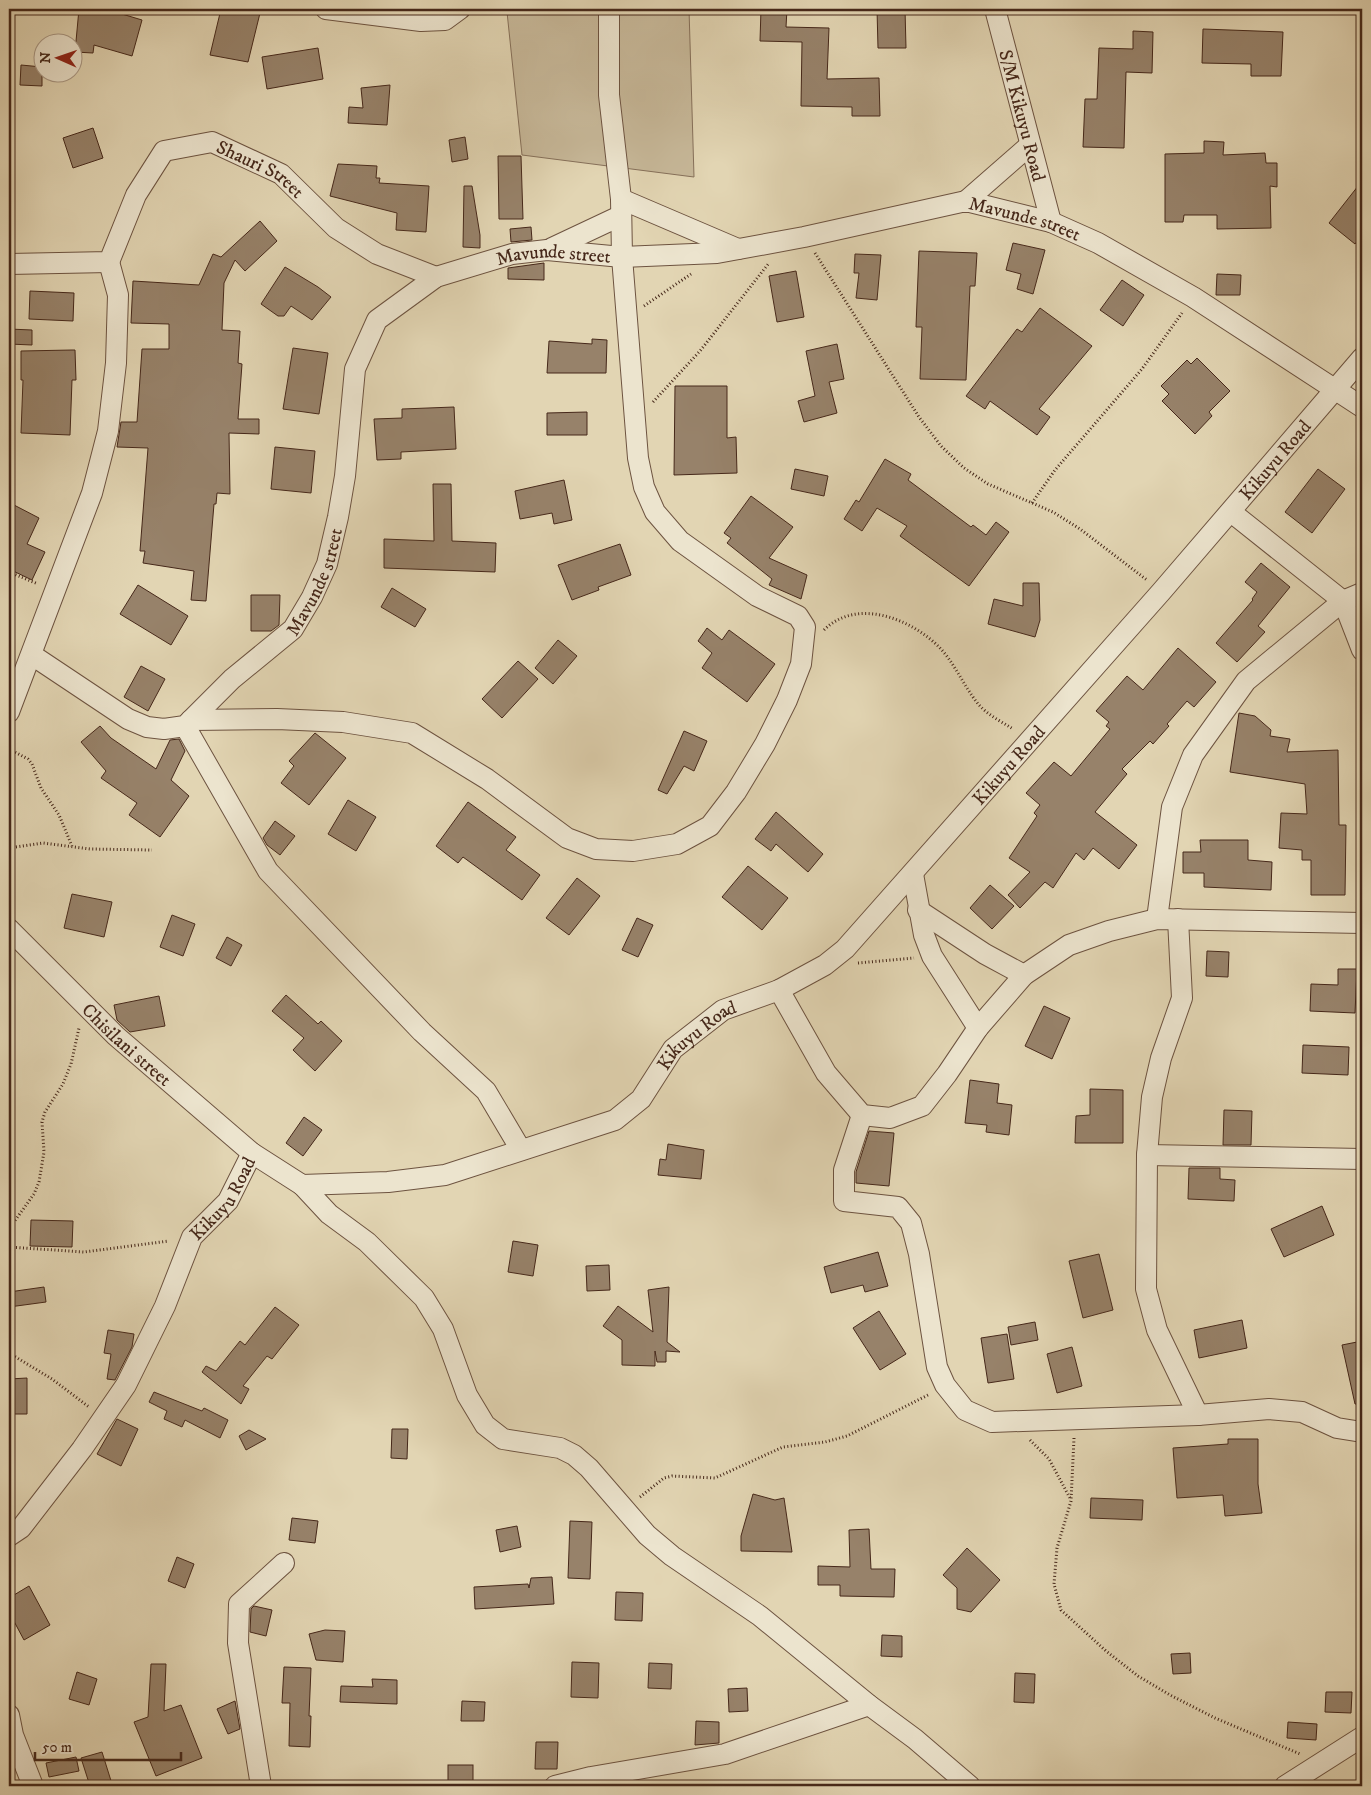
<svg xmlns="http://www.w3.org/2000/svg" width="1371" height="1795" viewBox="0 0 1371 1795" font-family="'IM FELL DW Pica',serif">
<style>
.green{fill:#c7b899;stroke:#86705a}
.building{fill:#97826a;stroke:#46281a}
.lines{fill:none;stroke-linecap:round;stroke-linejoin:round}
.minor-casing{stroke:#6d5340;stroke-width:22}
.path{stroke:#46281a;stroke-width:3;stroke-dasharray:1 2.5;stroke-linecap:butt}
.minor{stroke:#ece4ce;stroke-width:20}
.labels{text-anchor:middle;stroke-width:4;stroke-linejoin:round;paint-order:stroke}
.street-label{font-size:19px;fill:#46281a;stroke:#ece4ce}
</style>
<rect width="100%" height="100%" fill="#e2d5b3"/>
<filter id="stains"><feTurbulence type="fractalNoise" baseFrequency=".004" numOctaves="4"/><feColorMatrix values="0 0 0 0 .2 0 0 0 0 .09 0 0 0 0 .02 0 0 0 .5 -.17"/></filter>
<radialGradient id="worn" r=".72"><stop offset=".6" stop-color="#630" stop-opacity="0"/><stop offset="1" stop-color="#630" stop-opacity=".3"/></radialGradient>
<path class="green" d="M526,9H689L694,177L522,155L507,12Z"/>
<g class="building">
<path d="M79,9H122V14L142,20L132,56L94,45L93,53L75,52Z"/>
<path d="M221,9H261L248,62L210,55Z"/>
<path d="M761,9H787L786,27L829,28L827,79L879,78L880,116H852V107L801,106L802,42L760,41Z"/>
<path d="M877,9H905L906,48H878Z"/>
<path d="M1203,29L1283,32L1281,76H1251V64L1202,63Z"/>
<path d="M1133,31L1153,32L1152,73L1126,72L1124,148L1083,147L1085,99H1097L1099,48L1133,49Z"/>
<path d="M318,48L323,79L267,89L262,57Z"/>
<path d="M21,65L42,67V86L20,85Z"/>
<path d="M390,85L387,125L348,123L349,107L363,108L361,88Z"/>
<path d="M93,128L103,158L73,168L63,138Z"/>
<path d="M465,137L468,159L452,162L449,140Z"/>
<path d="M1204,141L1224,142L1223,155L1265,153L1266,163H1277V187L1270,186L1271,228L1217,229V215H1184L1183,222H1165V154L1204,153Z"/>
<path d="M498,156H521L523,219H499Z"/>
<path d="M338,164L377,166L376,178H380L379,183L429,186L426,232L396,230L397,213L330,196Z"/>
<path d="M1362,181V235L1355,244L1329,223Z"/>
<path d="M464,186H472L480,235V248L463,247Z"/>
<path d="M260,221L277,241L245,271L235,260L224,283L222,330L240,331L238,363L242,364L238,419H259V434L229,433L230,494L217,493L216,504H214L206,601L191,600L194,571L143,563L145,551H140L148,448L117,447L121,422H137L142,349H169V324L131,323L133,281L199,285L213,254L221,257Z"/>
<path d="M531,227L532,240L511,242L510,229Z"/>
<path d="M1013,243L1045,250L1033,294L1017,289L1021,274L1006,270Z"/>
<path d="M919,251L977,253L975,286H970L966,380L920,379L922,327H916Z"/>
<path d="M855,254L881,255L877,300L856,298L859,273H854Z"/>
<path d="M544,263V280L508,279V268Z"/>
<path d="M285,267L318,287L331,297L312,320L291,306L284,316H278L261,304Z"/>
<path d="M796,271L804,317L777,322L769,276Z"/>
<path d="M1217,274L1241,275L1240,295H1216Z"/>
<path d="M1122,280L1144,295L1123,326L1100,310Z"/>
<path d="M30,291L74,293L73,321L29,319Z"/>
<path d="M1040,308L1092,346L1039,409L1050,417L1037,435L990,401L985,409L966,396L1017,329L1022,332Z"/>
<path d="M9,329L32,330V345L9,344Z"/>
<path d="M592,339L607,340L606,373H547L549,341L592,344Z"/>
<path d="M837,344L844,379L829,382L837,413L804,422L798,401L815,396L806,351Z"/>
<path d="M293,348L328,353L319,414L283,409Z"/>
<path d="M72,350H75L76,380H72L70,435L21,433L23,380H21V351Z"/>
<path d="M1197,358L1230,391L1209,412L1212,416L1195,434L1162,401L1169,394L1161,386L1187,360L1191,364Z"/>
<path d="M675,386H727V438L736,437L737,473L674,475Z"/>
<path d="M454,407L456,449L401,452V459L377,460L374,419L402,418V409Z"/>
<path d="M587,412V435H547V413Z"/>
<path d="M275,447L315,451L311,493L271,489Z"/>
<path d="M885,459L911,474L908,480L971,527L973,525L986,535L996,522L1009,532L969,586L900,536L907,526L877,508L862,531L844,519L856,500L859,502Z"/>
<path d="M795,469L828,476L824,496L791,489Z"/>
<path d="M1318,469L1345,489L1312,533L1285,512Z"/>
<path d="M564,480L572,520L554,524L552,513L520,519L515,491Z"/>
<path d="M433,484H451L452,541L496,543L495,572L384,568V539L434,541Z"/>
<path d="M751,496L793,527L769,558L807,575L801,599L769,585L772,579L727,543L731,538L724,533Z"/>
<path d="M14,505L39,518L27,544L45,552L32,580L9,569V516Z"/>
<path d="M620,544L631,575L598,587L599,590L572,600L558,565Z"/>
<path d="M1261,563L1290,587L1258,626L1265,632L1237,662L1216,643L1253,600L1252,599L1257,592L1245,582Z"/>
<path d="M1023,583H1039L1040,620L1035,637L988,624L994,599L1023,606Z"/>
<path d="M138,585L188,616L171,645L120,614Z"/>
<path d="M392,588L426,609L415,627L381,607Z"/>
<path d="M251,595H280L279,625L271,631H251Z"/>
<path d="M707,628L722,640L729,630L775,664L747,702L702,668L712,653L698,641Z"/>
<path d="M558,640L577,656L553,684L535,668Z"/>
<path d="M1178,648L1216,682L1194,707L1187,701L1167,724L1169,726L1153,744L1150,741L1122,769L1127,774L1095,812L1137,845L1119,869L1093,848L1084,860L1076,853L1053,888L1045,882L1020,908L1008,895L1030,872L1009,858L1037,816L1034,813L1040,805L1026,793L1054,762L1071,776L1110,729L1106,726L1109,722L1096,711L1127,676L1143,690Z"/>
<path d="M518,661L538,679L502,718L482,699Z"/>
<path d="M141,666L165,679L148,711L124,697Z"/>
<path d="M1239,713L1255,716L1271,730L1270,736L1290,739L1287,752L1338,750L1339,825H1346L1345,895H1311V860H1302V850L1279,848L1281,813L1307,814L1305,784L1230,772Z"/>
<path d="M100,726L111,738L156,769L170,740L179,739L185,751L171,780L189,796L160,837L129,815L137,803L101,778L106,771L81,742Z"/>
<path d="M684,731L707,741L694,771L684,766L667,794L658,790Z"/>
<path d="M315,733L346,758L309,805L281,783L294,766L289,761Z"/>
<path d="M348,800L376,817L356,851L328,834Z"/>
<path d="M468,802L516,837L506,850L540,875L522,900L463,857L458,863L436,846Z"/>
<path d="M776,812L823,854L808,872L776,844L771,851L755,839Z"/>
<path d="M275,821L295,836L280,855L267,845L263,838Z"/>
<path d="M1200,840H1248V860L1272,862L1271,890L1204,887V873H1183V852H1201Z"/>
<path d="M748,866L788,898L762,930L722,897Z"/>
<path d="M577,878L600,896L569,935L546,918Z"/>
<path d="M990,885L1014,906L992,929L970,908Z"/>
<path d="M72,894L112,902L104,937L64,928Z"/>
<path d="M172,915L195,924L183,956L160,947Z"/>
<path d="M637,918L653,925L638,957L622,950Z"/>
<path d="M227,937L242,945L231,966L216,958Z"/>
<path d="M1207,951L1229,952L1228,977L1206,976Z"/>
<path d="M1338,969H1357L1355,1013L1310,1011L1311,984L1338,985Z"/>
<path d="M286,995L318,1024L321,1021L342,1041L315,1071L293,1050L304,1038L272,1011Z"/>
<path d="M159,996L165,1026L130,1032L117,1020L114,1005Z"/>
<path d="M1044,1006L1070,1018L1052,1059L1025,1046Z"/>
<path d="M1303,1045L1349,1047L1348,1075L1302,1073Z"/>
<path d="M970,1080L999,1084L997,1103L1012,1105L1009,1135L986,1132L987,1125L965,1123Z"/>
<path d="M1090,1089L1123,1090V1143H1075L1076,1116L1090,1115Z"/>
<path d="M1224,1110L1252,1111L1251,1145H1223Z"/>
<path d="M304,1117L322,1130L303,1156L286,1143Z"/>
<path d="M869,1131L894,1133L889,1186L856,1183V1172Z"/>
<path d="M668,1144L704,1150L701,1179L658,1175L660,1159L666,1160Z"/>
<path d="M1189,1168H1220V1179L1235,1180L1234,1201L1188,1199Z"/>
<path d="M1322,1206L1334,1235L1284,1257L1271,1229Z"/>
<path d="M31,1220L73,1221L72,1247L30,1246Z"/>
<path d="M513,1241L538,1245L533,1276L508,1272Z"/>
<path d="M878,1252L888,1286L865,1292L863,1285L831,1293L824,1267Z"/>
<path d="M1099,1254L1113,1310L1083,1318L1069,1261Z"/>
<path d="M609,1265L610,1290L587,1291L586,1266Z"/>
<path d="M44,1287L46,1302L9,1307V1292Z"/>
<path d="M669,1287L667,1342L680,1352L666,1351V1362H657L655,1351V1366L622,1365V1340L603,1326L618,1306L653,1332L648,1290Z"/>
<path d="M275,1307L299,1325L272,1359L267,1356L243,1386L249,1389L241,1404L202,1372L206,1366L216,1371L240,1341L245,1345Z"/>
<path d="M879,1311L906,1354L880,1370L853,1328Z"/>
<path d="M1242,1320L1247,1348L1199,1358L1194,1330Z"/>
<path d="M1035,1322L1038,1340L1011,1345L1008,1327Z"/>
<path d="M108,1330L134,1334L132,1347L115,1380L107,1379L111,1354L104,1353Z"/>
<path d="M1007,1334L1014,1379L988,1383L981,1338Z"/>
<path d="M1362,1341V1404H1355L1342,1345Z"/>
<path d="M1072,1347L1082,1386L1057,1393L1047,1354Z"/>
<path d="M27,1378V1414H9V1379Z"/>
<path d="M154,1392L202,1411L204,1408L228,1420L220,1438L185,1420L182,1427L164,1419L167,1411L149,1402Z"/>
<path d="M117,1419L138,1429L121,1466L97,1454Z"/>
<path d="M392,1429H408L407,1459L391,1458Z"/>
<path d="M249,1430L266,1439L246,1450L239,1436Z"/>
<path d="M1228,1439H1258V1484L1262,1513L1225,1516L1223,1495L1177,1498L1173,1448L1228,1444Z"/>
<path d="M753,1494L775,1500L784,1498L792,1552L741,1551V1536Z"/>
<path d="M1091,1498L1143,1500L1142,1520L1090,1518Z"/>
<path d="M292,1518L318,1521L315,1543L289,1540Z"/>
<path d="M570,1521L592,1522L590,1579L568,1578Z"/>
<path d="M517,1526L521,1547L500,1552L496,1530Z"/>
<path d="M869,1529L871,1569H895L894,1597L840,1596V1585H818V1566L850,1567L849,1530Z"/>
<path d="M967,1548L1000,1580L971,1612L957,1609V1588L943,1575Z"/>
<path d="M177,1557L194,1564L185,1588L168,1581Z"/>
<path d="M552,1577L554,1604L475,1609L474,1587L528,1584L529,1588L531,1578Z"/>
<path d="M29,1586L50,1625L24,1640L9,1612V1598Z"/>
<path d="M616,1592L643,1593L642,1621L615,1620Z"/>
<path d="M254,1606L272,1610L266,1636L250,1632L251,1609Z"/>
<path d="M325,1630L345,1631L343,1662L316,1660L309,1634Z"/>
<path d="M882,1635L902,1636V1657L881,1656Z"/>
<path d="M1190,1653L1191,1673L1173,1674L1171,1654Z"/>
<path d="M572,1662L599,1663L598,1698L571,1697Z"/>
<path d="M649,1663L672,1664L671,1689L648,1688Z"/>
<path d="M151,1664H166L164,1711L181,1705L202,1758L156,1776L134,1722L148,1717Z"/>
<path d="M284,1667L311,1668L309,1716H311L310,1747L289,1746L290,1703H282Z"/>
<path d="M77,1672L97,1679L89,1705L69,1699Z"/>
<path d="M1015,1673L1035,1674L1034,1703L1014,1702Z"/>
<path d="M372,1679L397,1680V1704L340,1702L341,1686L373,1687Z"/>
<path d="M747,1688L748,1711L729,1712L728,1689Z"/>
<path d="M1326,1692H1352L1351,1713L1325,1712Z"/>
<path d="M235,1701L240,1729L228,1734L217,1709Z"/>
<path d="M462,1701L485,1702L484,1721H461Z"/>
<path d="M696,1721L719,1722V1743L695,1745Z"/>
<path d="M1288,1722L1317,1724L1316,1740L1287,1738Z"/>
<path d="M536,1742H558L557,1769H535Z"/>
<path d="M102,1752L112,1784L90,1786L81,1758Z"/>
<path d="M76,1757L79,1771L49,1777L46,1763Z"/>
<rect x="448" y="1765" width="25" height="21"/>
</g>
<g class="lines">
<g class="minor-casing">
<g id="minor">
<path d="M326,9L421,21L445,20L460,9"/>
<path id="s1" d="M995,9L1051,222"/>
<path d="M621,199L738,249"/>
<path d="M966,201L1030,145"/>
<path d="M552,248L620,216"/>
<path id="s2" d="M9,264L109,262L136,195L164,151L212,142L281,174L336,228L377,254L436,277"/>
<path d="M1231,512L1343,601L1362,650"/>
<path id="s3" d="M32,655L128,719L147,727L164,729L185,726L232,679L293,629L312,597L327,564L338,517L345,476L355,369L377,320L436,277L512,254L547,250L622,257L717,253L804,237L966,201L1051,222L1098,243L1193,297L1362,407"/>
<path d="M9,712L92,493L108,431L116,363L118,295L109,262"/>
<path d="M191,720L277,719L343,722L412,733L487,779L567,838L596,849L633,851L677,844L710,826L736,792L765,744L787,700L801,664L805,627L798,616L757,596L680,541L655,512L644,487L638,458L622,257L621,199L609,95V9"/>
<path d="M185,726L268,871L422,1032L486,1091L521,1150"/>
<path d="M913,874L924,935L932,956L978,1028"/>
<path d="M918,910L985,954L1024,975"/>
<path d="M1157,919L1172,807L1193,755L1246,681L1343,601L1362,593"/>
<path d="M1178,919L1182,998L1161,1058L1152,1097L1147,1155L1146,1289L1157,1330L1198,1415"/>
<path id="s4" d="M9,929L116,1036L252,1153"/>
<path d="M779,990L826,1073L862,1115L890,1118L922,1106L947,1074L978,1028L1024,975L1069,945L1109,931L1157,919L1362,923"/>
<path d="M862,1115L844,1170V1201L898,1207L911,1223L919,1254L937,1367L945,1385L965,1410L992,1422L1198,1415L1269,1409L1302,1412L1337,1428L1362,1432"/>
<path d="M1147,1155L1362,1159"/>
<path d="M302,1185L329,1214L367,1242L424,1298L443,1329L467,1395L485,1425L503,1439L560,1448L574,1455L589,1468L647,1535L672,1556L760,1616L869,1705L915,1739L970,1786"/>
<path id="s5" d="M9,1536L21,1528L82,1449L126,1385L165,1306L192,1237L228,1201L252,1153L302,1185L388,1182L445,1175L615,1120L641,1099L673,1049L723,1010L779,990L825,965L845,949L1161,592L1362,358"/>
<path d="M9,1715L13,1735L33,1786"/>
<path d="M261,1786L238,1643L239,1604L284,1563"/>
<path d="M555,1786L591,1777L725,1754L869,1705"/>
<path d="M1285,1786L1362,1737"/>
</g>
</g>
<g class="path">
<path d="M815,253L919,417L941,446L964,468L988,484L1053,512L1080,529L1147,580"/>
<path d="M644,306L691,274"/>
<path d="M653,402L700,351L769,263"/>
<path d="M1032,503L1055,470L1142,369L1182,313"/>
<path d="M9,572L38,584"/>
<path d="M824,630C857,597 912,619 940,648C956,665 964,687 979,705C988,715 1002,722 1013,729"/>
<path d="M9,749L28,759L32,764L41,788L59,815L72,846"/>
<path d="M9,848L43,843L90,849L152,850"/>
<path d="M858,963L914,958"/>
<path d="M9,1229L34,1194L39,1182L44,1152L42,1122L45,1112L63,1084L71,1064L79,1028"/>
<path d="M9,1247L84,1252L169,1241"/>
<path d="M9,1353L52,1379L89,1407"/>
<path d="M1074,1438L1071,1501L1057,1548L1054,1584L1061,1610L1106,1651L1138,1676L1170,1695L1215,1718L1300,1754"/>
<path d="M1030,1440L1049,1459L1071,1500"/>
<path d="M640,1497L664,1478L672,1476L715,1478L783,1447L825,1442L847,1436L928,1395"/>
</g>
<use href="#minor" class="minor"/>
</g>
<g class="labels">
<g class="street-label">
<text dy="7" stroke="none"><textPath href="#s1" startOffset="110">S/M Kikuyu Road</textPath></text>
<text dy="7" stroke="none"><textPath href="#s2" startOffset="329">Shauri Street</textPath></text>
<text dy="7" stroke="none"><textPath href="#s3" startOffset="1318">Mavunde street</textPath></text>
<text dy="7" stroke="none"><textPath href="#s3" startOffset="838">Mavunde street</textPath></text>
<text dy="7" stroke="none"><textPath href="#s5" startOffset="1785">Kikuyu Road</textPath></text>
<text dy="7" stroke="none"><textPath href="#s3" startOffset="372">Mavunde street</textPath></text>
<text dy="7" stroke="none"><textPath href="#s5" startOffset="1380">Kikuyu Road</textPath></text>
<text dy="7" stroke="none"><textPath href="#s5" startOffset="960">Kikuyu Road</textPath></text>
<text dy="7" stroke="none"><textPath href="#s4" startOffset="165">Chisilani street</textPath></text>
<text dy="7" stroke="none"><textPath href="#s5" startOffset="404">Kikuyu Road</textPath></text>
</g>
</g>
<rect width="1371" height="1795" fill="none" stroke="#e2d5b3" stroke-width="30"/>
<rect x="10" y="10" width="1351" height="1775" fill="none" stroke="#46281a" stroke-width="2.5"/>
<rect x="15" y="15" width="1341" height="1765" fill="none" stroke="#46281a"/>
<g transform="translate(58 58) rotate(272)"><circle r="24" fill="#ece4ce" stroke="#aa9986"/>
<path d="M0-4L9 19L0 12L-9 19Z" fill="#8f2418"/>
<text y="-8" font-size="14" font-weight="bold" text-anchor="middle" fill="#46281a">N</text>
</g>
<path d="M35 1752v8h146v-8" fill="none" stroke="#46281a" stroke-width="2.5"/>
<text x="42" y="1752" font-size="15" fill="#46281a" stroke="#ece4ce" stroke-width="4" paint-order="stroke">50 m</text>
<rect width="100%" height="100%" filter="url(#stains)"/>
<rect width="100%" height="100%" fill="url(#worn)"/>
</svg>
